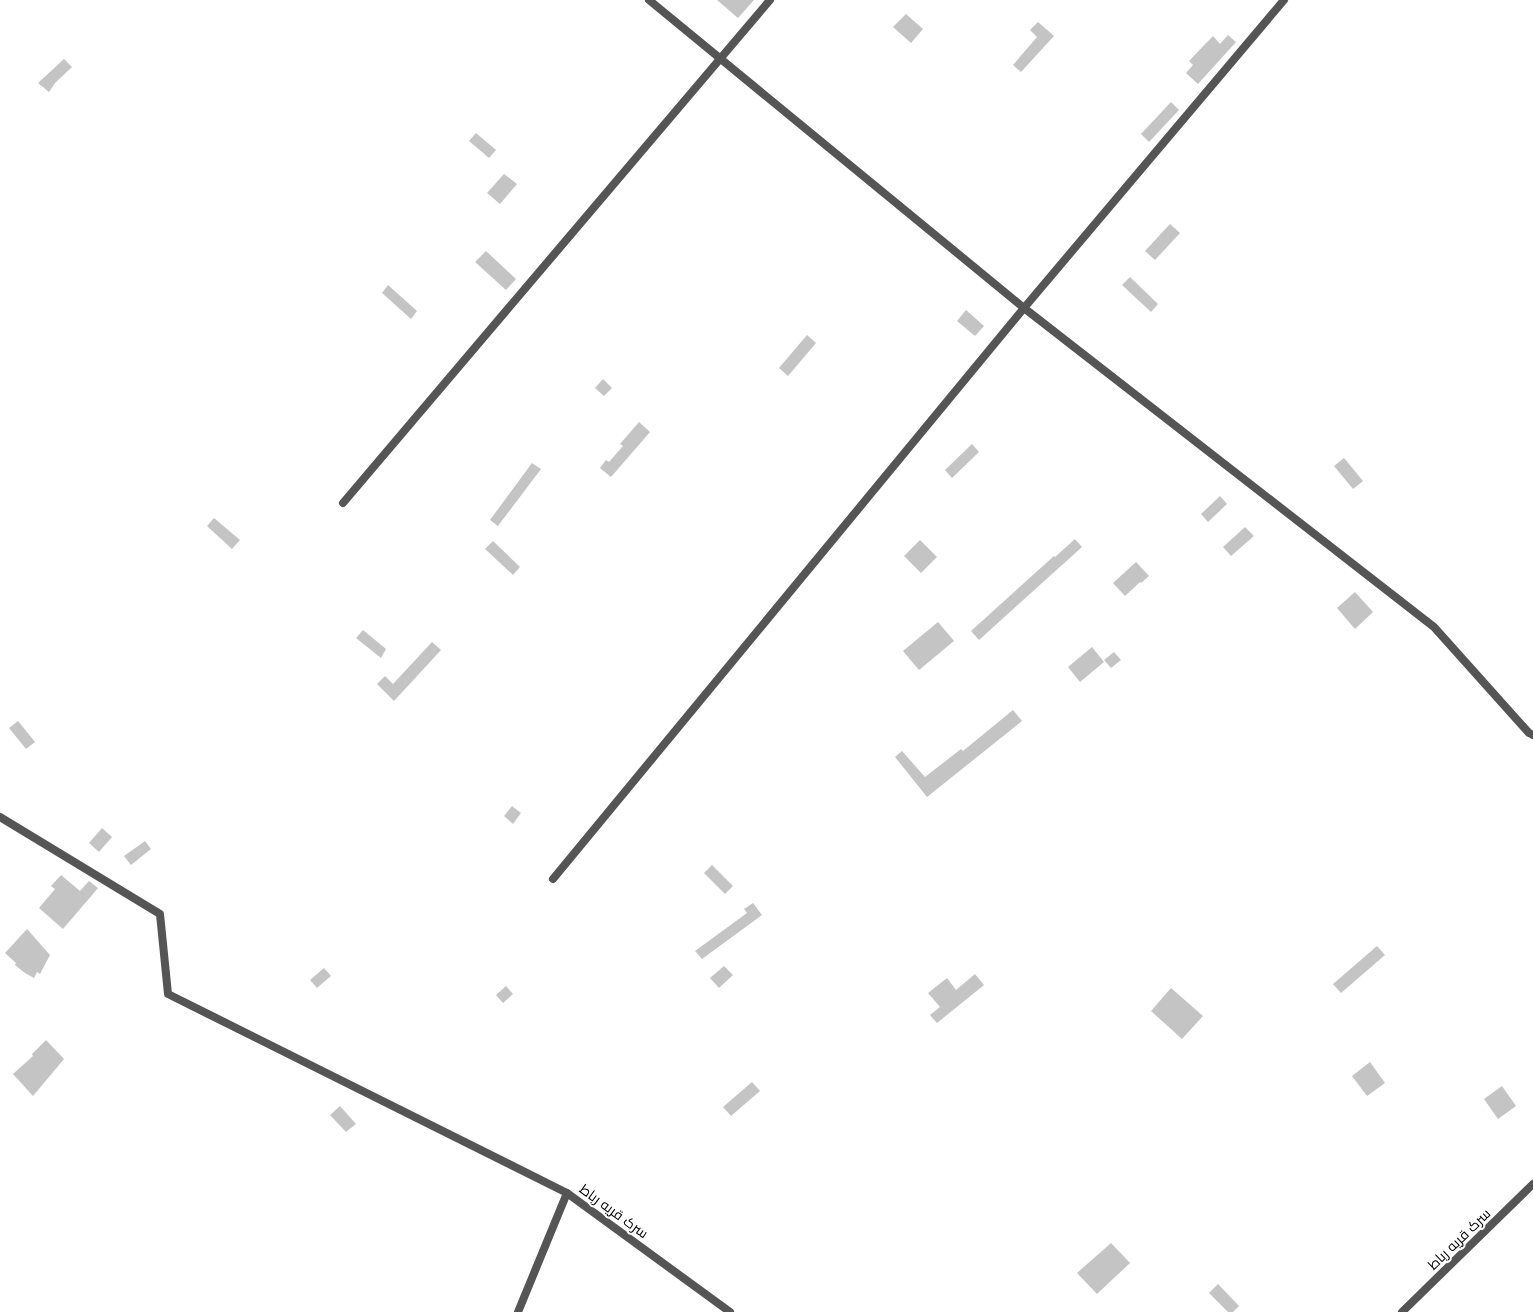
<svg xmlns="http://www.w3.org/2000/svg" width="1533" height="1312" viewBox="0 0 1533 1312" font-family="'PT Sans',Cairo,sans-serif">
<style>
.building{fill:#c4c4c4}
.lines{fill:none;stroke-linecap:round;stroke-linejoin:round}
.minor{stroke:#555;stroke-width:8}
.tertiary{stroke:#555;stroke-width:8}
.labels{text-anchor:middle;stroke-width:4;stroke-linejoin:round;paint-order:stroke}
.street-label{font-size:14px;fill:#000;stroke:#fff}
</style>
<rect width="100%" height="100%" fill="#fff"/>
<g class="building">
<path d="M717,0H754L738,18Z"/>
<path d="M906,14L923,29L911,43L893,27Z"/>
<path d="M1038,22L1054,36L1021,72L1013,65L1037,37L1030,30Z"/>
<path d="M1228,35L1236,42L1198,84L1186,73L1193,65L1189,61L1213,36L1220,44Z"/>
<path d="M64,59L72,67L55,83L49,92L38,83Z"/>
<path d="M1171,102L1179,110L1149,142L1141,134Z"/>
<path d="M476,133L496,150L489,158L469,141Z"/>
<path d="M504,174L517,184L500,204L487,193Z"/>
<path d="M1170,224L1180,233L1155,260L1145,251Z"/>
<path d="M486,251L516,279L506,290L475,262Z"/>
<path d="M1130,277L1158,304L1151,312L1122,285Z"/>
<path d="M388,285L417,311L411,319L382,293Z"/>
<path d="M966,310L984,326L975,336L957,321Z"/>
<path d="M807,335L816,343L788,376L779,368Z"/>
<path d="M603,379L612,388L604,396L595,388Z"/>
<path d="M639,422L650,432L611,477L600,468L606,460L609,462L623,446L620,444Z"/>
<path d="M972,444L979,452L952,478L945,470Z"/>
<path d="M1344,458L1363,481L1353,489L1334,466Z"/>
<path d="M532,463L541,469L498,526L490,520Z"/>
<path d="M1220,496L1227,504L1208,522L1201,514Z"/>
<path d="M214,518L240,540L232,549L207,526Z"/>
<path d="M1245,527L1254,536L1231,556L1223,547Z"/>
<path d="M1075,539L1082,547L979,640L971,631L1054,556L1055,557Z"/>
<path d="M920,540L937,557L921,573L904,556Z"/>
<path d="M493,541L520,567L513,575L485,549Z"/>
<path d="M1136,562L1149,576L1141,583L1140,582L1125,596L1113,583Z"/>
<path d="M1355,592L1373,612L1355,629L1337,608Z"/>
<path d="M938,622L954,641L919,670L903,651Z"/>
<path d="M363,630L386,649L381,658L356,638Z"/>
<path d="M432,642L441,650L394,701L377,684L385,676L393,684Z"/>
<path d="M1092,647L1104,662L1080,682L1068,667Z"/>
<path d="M1114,652L1121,660L1111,668L1104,660Z"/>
<path d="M1013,710L1022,721L927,797L895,757L902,751L925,777L961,749L963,751Z"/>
<path d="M18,721L35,742L26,749L9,728Z"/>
<path d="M512,806L521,813L513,824L504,816Z"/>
<path d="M102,828L112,837L99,852L89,843Z"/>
<path d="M145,841L151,849L131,865L124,856Z"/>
<path d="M712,865L733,886L725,894L704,873Z"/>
<path d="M61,875L80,891L89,881L98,888L63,929L39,908L55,889L51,886Z"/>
<path d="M753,903L762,915L702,959L695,951L747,913L744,909Z"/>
<path d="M27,929L50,955L40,974L37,972L34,978L25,973L15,965L16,963L5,953Z"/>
<path d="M1377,946L1385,955L1341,993L1333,984Z"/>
<path d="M724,966L733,975L719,988L710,978Z"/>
<path d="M324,968L331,976L317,988L310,980Z"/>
<path d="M975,974L984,985L937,1023L930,1015L940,1007L928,993L947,978L956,990Z"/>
<path d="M506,986L513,994L503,1003L496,995Z"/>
<path d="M1171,988L1203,1016L1182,1039L1151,1011Z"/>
<path d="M46,1040L64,1059L33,1096L13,1074L33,1056L32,1054Z"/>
<path d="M1370,1062L1385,1083L1367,1096L1352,1076Z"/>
<path d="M752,1082L760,1091L731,1116L723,1107Z"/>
<path d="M1502,1086L1516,1106L1498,1119L1484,1099Z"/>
<path d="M340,1106L356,1124L346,1132L330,1115Z"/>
<path d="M1111,1243L1130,1263L1097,1294L1077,1273Z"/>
<path d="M1218,1284L1239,1306L1233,1312H1228L1209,1293Z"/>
</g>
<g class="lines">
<g class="minor">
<path d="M649,0L1024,308L1434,627L1529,733L1533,735"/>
<path d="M343,503L770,0"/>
<path d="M0,817L160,914L168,994L567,1193"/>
<path d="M553,879L1024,308L1284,0"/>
</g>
<g class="tertiary">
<path d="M518,1312L567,1193L730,1312"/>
<path d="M1402,1312L1533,1184"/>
</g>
</g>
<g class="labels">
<g class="street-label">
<text transform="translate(614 1211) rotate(36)" y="5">سرک قریه رباط</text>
<text transform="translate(1459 1239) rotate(-44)" y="5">سرک قریه رباط</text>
</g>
</g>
</svg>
